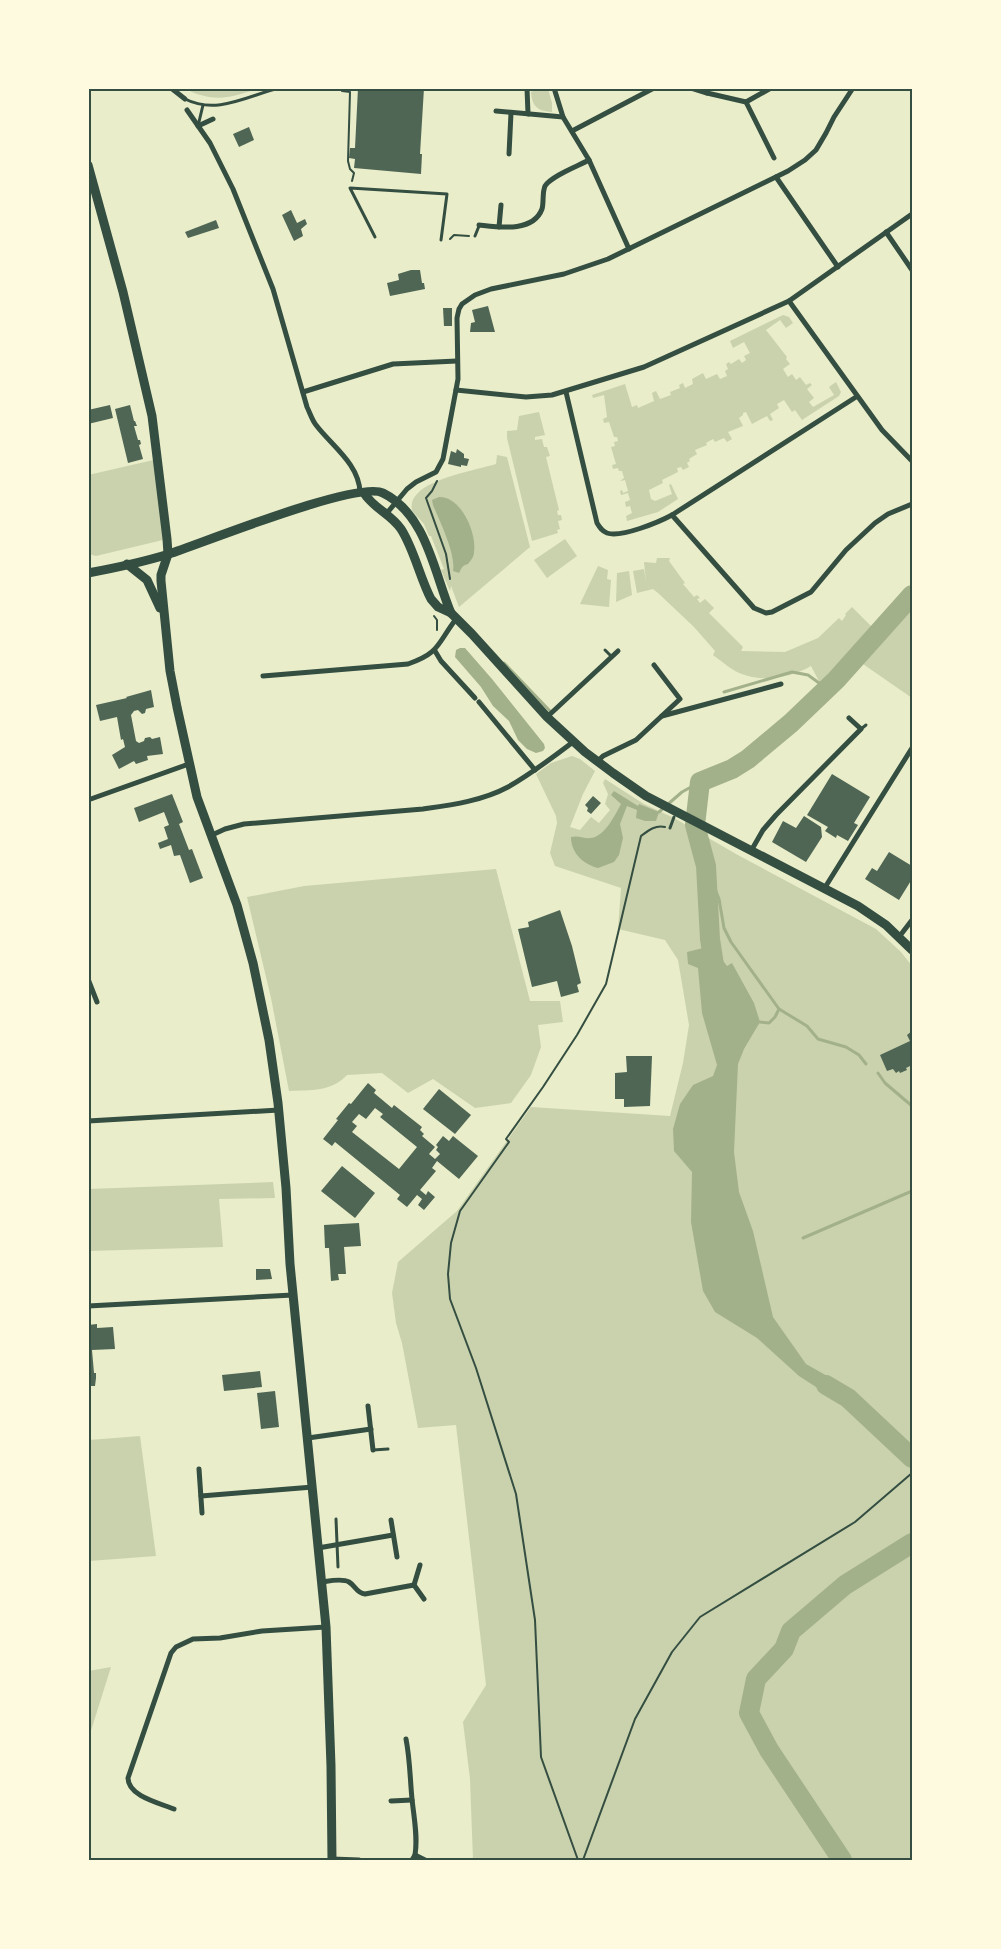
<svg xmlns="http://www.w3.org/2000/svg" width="1001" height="1949" viewBox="0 0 1001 1949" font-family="Signika,sans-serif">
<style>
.green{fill:#cad2ad}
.water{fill:#a3b18a}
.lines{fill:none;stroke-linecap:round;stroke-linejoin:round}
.stream{stroke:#a3b18a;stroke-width:3}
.river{stroke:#a3b18a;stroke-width:20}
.building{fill:#4f6655;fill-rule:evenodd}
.path{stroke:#344e41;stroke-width:2}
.service{stroke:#344e41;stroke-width:3}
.minor{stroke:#344e41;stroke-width:5}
.primary{stroke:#344e41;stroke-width:9}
.trunk{stroke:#344e41;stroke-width:9}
.neatline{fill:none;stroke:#344e41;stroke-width:2}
</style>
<rect width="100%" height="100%" fill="#e9edc9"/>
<g class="green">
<path d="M539,88L548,89L552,103V112C538,111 532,107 531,92Z"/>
<path d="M185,89V88L256,89C229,99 212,102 185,89Z"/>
<path d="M783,315L789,317L793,323L786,328L780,320L766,330L787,357L786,359L790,364L783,369L788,377L792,374L796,380L800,377L806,385L810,383L812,385L807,389L814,398L809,402L813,407L834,395L829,387L836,382L841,392L839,396L802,420L795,410L792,412L784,400L777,404L779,408L770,414L773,420L770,421L767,416L752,424L746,412L743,413V415L739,418L743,426L728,432L732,439L727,442L724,438L715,442L713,439L706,443L707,445L695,450L697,454L689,459L690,461L687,463L689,467L683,470L681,467L677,468L678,472L662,480L663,483L649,490L651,499L655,501L672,494L669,485L671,484L678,499L658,512L627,521L626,516L632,513L630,506L626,507L625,502L630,500L628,493L621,495L620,491L622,490L623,493L628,491L625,480L620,481L624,478L622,471H619L618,468L613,469L612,465L616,464L611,447L615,446L614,442L618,441L617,437H614L609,422L604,423L603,419L607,417L604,395L593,398L592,395L625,384L632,407L637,405L638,408L654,401L652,393L656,391L660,399L671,395L670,392L680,388L679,385L683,383L685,388L693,384L692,379L703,373L706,379L717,374L720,379L727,376L725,371L728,369L726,364L729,362L731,364L739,359L742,363L746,360L744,356L750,353L744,342L733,348L730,341Z"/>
<path d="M539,412L545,435L535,437V440L542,439L544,447H547L550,456L546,457L559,510L557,511L558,515H561L562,520L558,521L560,529L557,530L558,533L532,541L507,438V431L517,430L519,416Z"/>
<path d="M497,455L507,457L530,547L459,607L451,586L450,591L441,570L444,569L431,536H429L424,524L412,511C411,504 412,499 417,494C431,478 475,470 496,464Z"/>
<path d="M158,459L167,539L96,556L89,554L88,475Z"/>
<path d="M565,539L577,556L547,578L534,560Z"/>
<path d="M657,558H670L669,561L685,583L683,584L694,597L697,595L700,598L697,599L700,603L705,599L714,608L709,613L743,647L741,651L785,652L818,638L839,618L842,621L846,615L845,614L852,607L875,630L821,685L811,666C789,679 755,684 732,669C727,666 720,660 713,655L715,651L694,627L658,593L653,589L637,593L633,571L644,569L646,581L644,562L656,563Z"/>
<path d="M598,566L608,570L607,579L611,580L609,607L580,604Z"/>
<path d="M629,571L632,595L616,602L617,573Z"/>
<path d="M912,609V698L863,664Z"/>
<path d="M572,756L580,759L595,771L583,794L570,827L580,830L591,817L599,823L610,810L605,804L608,794L603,783L605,779L644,804L674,818L736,854L876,929L901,952L912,966V1860H473L470,1779L463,1722L486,1685L456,1425L418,1428L402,1343L396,1323L392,1293L398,1262L457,1211L531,1107L670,1116L683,1063L689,1025L678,960L665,940L618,929L621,888L555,866L550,853L557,823L556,816L536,774L551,763Z"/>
<path d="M496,869L530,1001H560L563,1022L538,1025L541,1047L531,1075L511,1103L475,1108L433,1079L408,1093L382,1073L347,1075C331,1092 311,1090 289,1091L271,998L247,897L304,886Z"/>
<path d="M273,1182L275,1198L219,1199L223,1247L89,1251V1189Z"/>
<path d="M140,1436L156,1556L89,1561V1440Z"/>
<path d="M111,1667L89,1737V1671Z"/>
</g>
<g class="water">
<path d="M439,497C461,496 477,533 474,552C474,557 471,560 468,564C461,566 462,568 459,573L453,571C456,554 440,522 433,505L432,500Z"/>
<path d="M460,648H465L492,679L544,744L545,748L543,751L536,753L527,749L518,740L509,721L493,706L481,687L455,657L456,650Z"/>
<path d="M614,791L638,806L639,804L659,812L656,821H645L636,818L637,810L627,806L620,824L623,838L619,855L614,862L598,868C583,864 571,853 571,837C579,835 583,839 591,838C605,836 615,815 621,804L611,795Z"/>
<path d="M710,939L721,948L718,954L727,966L732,963L754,1003L760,1022L744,1049L738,1064L734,1152L739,1192L753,1231L773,1317L806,1364L829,1377L836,1388L848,1398L830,1396L799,1376L757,1338L715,1312L703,1291L691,1222L692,1172L674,1151L673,1129L680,1104L693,1085L713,1076L717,1065L702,1013L698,968L688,964L687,952L707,947Z"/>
</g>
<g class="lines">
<g class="stream">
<path d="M504,663L550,711"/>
<path d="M724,692L792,672L808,675L826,688"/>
<path d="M659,812L682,792L700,782"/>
<path d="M706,866L719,899L724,928L731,942L779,1009L807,1026L818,1039L846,1047L859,1055L866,1064"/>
<path d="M760,1022L769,1023L775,1017L779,1009"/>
<path d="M878,1073L885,1083L912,1106"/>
<path d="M803,1238L912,1191"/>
</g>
<g class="river">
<path d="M714,965L710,939L706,866L695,825L700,782L732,769L748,759L791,723L836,680L912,595"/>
<path d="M826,1385L848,1398L912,1458"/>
<path d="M842,1860L769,1750L749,1713L756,1679L784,1649L791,1631L845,1585L912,1543"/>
</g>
</g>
<g class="building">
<path d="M358,88H424L420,154H422L421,174L354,168L355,159L349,158L350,148H355Z"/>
<path d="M249,127L254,140L239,147L233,134Z"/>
<path d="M291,210L297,223L305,219L307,224L301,229L303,236L294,241L282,215Z"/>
<path d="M216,220L219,228L188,238L185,232Z"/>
<path d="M411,270H420L422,283H424L425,289L390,296L387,283L399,280L398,274Z"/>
<path d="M488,306L495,332H470L471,323L475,322L472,310Z"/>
<path d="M443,308H452V326H444Z"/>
<path d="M110,405L113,418L88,424V410Z"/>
<path d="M130,405L134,421H135L137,426H134L138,440H140L141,444L139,445L143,459L128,463L115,409Z"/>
<path d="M457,449L464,454V458L469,459L467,466L461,465V467L448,464L451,451L456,453Z"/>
<path d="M151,690L154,707L146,709L145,713L142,714L138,710L134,711L131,715L136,741L139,743L144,741L145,738L150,737L152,739L160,737L163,754L147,756L148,760L136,764L134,761L119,769L112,755L125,747L123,739L121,740L117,717L100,721L96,705L127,698L126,697Z"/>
<path d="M832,774L870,797L854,823L858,825L848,841L837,835L836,838L825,831L828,827L807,815Z"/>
<path d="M172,794L183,822L179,824L189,850L192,849L203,878L190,883L180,855L174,856L171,845L160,849L158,843L168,839L164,827L169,825L164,812L139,822L134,808Z"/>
<path d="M593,796L601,803L591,814L587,811L588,808L585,805Z"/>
<path d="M804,816L821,827L822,837L806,862L772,842L783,821L796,828Z"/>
<path d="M889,852L912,866V879L899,900L865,879L872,868L877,871Z"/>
<path d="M560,910L572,946L581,983L577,985L579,992L561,997L557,981L532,987L518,929L529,927L528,922Z"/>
<path d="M912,1031V1065L906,1068L907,1070L900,1073L899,1071L896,1073L893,1069L887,1071L880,1055L910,1041L907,1035Z"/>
<path d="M626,1056H652L650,1106L624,1107V1099H615V1073L627,1072Z"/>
<path d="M368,1083L376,1090L374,1093L392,1108L394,1105L422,1127L420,1130L424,1134L422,1136L435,1147L429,1154L435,1159L440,1154L436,1150L438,1147L436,1145L443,1136L449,1141L453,1136L478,1156L459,1179L437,1161L432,1168L436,1171L420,1190L426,1195L428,1191L435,1197L424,1210L418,1205L422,1199L417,1195L407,1207L397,1199L400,1195L335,1142L332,1146L323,1139L338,1120L336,1119L349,1103L351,1104ZM375,1108L383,1114L380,1117L417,1147L399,1169L352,1132L357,1126L352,1122L359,1114L366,1119Z"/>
<path d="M439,1089L471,1115L455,1134L423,1109Z"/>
<path d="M342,1166L375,1193L355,1218L321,1191Z"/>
<path d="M359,1223L361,1246L344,1247L346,1274H338L339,1280L331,1281L329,1248H325L324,1225Z"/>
<path d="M256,1269H270L272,1279L256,1280Z"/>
<path d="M97,1324V1328L113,1327L115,1349L92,1350L94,1373H96V1378L95,1386H88V1325Z"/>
<path d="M260,1371L262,1387L224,1391L222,1375Z"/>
<path d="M275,1391L279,1427L261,1429L257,1393Z"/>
</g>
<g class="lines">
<g class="path">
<path d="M342,88V91L350,92L348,161L350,169L354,173L352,181"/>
<path d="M450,239L454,235L469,236"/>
<path d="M437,481L432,491L426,498L446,554L450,579"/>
<path d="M434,616L437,620V630"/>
<path d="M578,1860L541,1757L535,1620L516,1494L476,1368L450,1299L448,1274L451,1243L460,1211L509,1142L506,1139L543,1087L577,1035L606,984L641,836C649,830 655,825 665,827"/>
<path d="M583,1860L635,1719L672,1652L700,1617L855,1522L912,1473"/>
</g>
<g class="service">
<path d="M185,99C217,115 247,96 279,88"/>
<path d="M198,126L203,105"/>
<path d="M475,236L479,226"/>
<path d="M375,237L350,188L447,194L441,240"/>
<path d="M605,650L611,656"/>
<path d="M861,729L866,725"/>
<path d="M670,828L674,817"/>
<path d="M373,1450L388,1449"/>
<path d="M336,1519L338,1567"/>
</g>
<g class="minor">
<path d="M171,88L185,99"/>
<path d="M527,88L528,114"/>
<path d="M554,88L563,117L589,160L629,249"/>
<path d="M691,88L707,93L708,88"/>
<path d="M707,93L746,102L771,88"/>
<path d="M746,102L774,158"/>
<path d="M187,110L210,143L233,189L273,289L307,407C310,413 312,420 316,425C332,446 359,464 360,492"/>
<path d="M496,111L563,117"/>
<path d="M198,126L213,119"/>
<path d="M572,131L654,88"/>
<path d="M509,154L511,113"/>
<path d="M776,177L838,267"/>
<path d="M479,225C498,227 533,233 542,209C544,202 542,193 545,186C551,176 578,166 589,160"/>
<path d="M499,227L501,205"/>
<path d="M886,232L912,270"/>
<path d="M789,301L882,430L912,461"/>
<path d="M456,390L526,397L552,395L644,367L789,301L912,214"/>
<path d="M303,392L393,364L457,361"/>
<path d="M566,392L597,523C600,528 602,531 607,533C621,538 659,522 672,515L856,397"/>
<path d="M387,513L407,489L416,482L436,472L443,459L458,379L457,318L459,309L462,304L475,295L491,289L564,274L608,259L788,171L805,160L816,150L826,133L834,117L853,88"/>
<path d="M672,515L754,608L766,613L772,612L811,592L846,550L875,523L888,514L912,504"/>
<path d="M435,651L441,661L475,698"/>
<path d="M263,676L408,664C440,653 437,644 456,619"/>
<path d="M479,702L535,770"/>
<path d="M662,716L781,684"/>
<path d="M547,717L618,651"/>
<path d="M597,762L603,756L636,740L680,699L654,665"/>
<path d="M88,800L189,764"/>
<path d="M212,835L225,829L244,824L423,809C451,805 482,801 508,787C531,774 552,758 573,742"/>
<path d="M751,851L763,830L776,815L861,729L849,718"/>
<path d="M824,889L912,748"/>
<path d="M899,937L912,920"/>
<path d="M88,979L97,1002"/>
<path d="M88,1121L279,1110"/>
<path d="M88,1306L293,1295"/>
<path d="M368,1406L373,1450"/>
<path d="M308,1438L371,1429"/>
<path d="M199,1469L202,1513"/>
<path d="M201,1496L313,1487"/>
<path d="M391,1520L397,1557"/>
<path d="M318,1548L393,1535"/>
<path d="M322,1582C329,1581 342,1578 349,1582C356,1586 356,1593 365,1594L414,1585L424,1599"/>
<path d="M414,1585L420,1565"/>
<path d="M406,1739C410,1759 410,1779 412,1799C414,1818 418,1837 415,1855"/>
<path d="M391,1801L412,1800"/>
<path d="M174,1809C159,1803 128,1796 128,1778L171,1653L176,1647L193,1639L220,1638L262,1631L326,1627"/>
<path d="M332,1859L359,1860"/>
<path d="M412,1860L415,1855L425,1860"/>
</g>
<g class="primary">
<path d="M364,493C373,508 391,514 401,529C414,549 420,578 431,599L438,607L451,613L472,634L547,717L585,752L613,773L646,796L858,906L886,925L912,950"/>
<path d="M88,573C115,568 143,562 169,554C203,543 358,480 383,493C427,515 434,573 451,613"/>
</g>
<g class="trunk">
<path d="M88,165L123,292L152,416L167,539L168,554L161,575V581L170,671L177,707L197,797L237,905L253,963L269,1040L278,1103L286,1188L290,1264L326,1627L331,1766L332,1860"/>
<path d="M127,564L147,580L160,608"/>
</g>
</g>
<rect width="1001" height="1949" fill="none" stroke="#fefae0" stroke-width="180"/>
<rect x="90" y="90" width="821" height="1769" class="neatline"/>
</svg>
